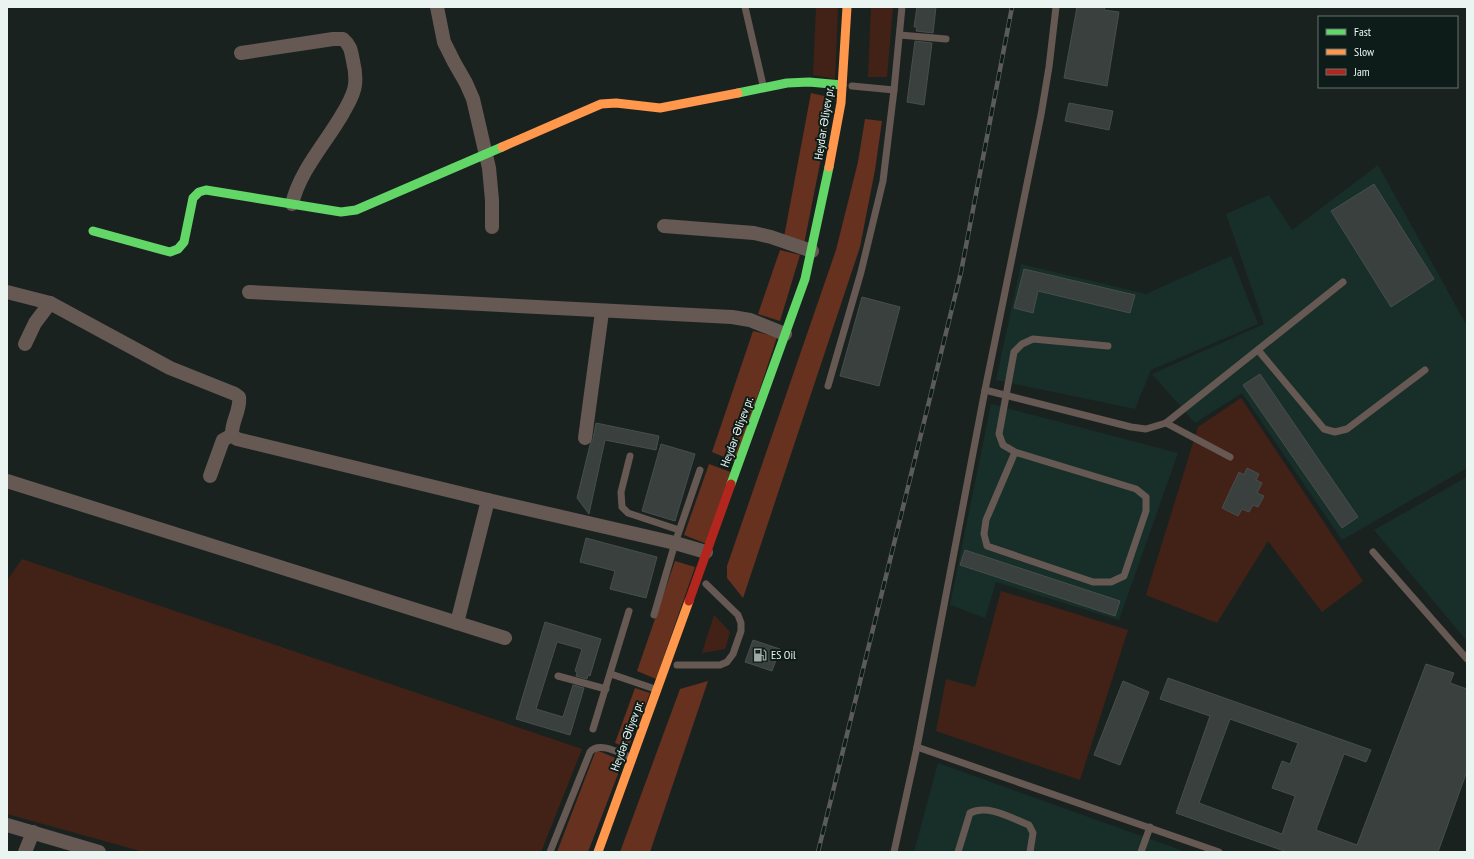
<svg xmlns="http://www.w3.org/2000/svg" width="1474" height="859" viewBox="0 0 1474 859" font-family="'PT Sans Narrow',sans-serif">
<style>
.built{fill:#182e29}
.green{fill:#422217}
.forest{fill:#66311e}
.building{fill:#39403e;stroke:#474e4c;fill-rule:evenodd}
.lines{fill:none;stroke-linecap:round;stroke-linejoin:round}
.lane{stroke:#665853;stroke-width:7}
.street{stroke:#665853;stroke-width:14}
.fast{stroke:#63d668;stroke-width:9}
.slow{stroke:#ff974d;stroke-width:9}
.jam{stroke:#b3261e;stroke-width:9}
.rail-casing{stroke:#5b5c58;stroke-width:4.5}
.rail{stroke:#0d1c18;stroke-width:3;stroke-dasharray:9;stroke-linecap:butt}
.labels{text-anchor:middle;stroke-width:4;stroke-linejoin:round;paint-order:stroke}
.street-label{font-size:12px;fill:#eaf4f1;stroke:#0d1c18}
.poi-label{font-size:12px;fill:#eaf4f1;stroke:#0d1c18;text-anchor:start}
</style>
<rect width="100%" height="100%" fill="#1a2220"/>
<g class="built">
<path d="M1378,165L1467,326V468L1342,540L1242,393L1195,423L1152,374L1264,324L1226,214L1269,195L1292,230Z"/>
<path d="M1231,256L1258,324L1151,370L1135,409L996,380L1021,264L1146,294Z"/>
<path d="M991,404L1178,453L1119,620L996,582L985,618L950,605Z"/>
<path d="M1467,477V641L1374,530Z"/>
<path d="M938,763L1186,852H914Z"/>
</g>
<g class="green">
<path d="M816,7H838L835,79L813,75Z"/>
<path d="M871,7H893L887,77H868Z"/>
<path d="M1241,398L1363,581L1322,612L1268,541L1217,623L1146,595L1198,427Z"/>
<path d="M22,559L582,749L541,852H144L7,814V581Z"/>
<path d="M1001,591L1128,630L1080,780L936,731L946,679L975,687Z"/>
<path d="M714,615L730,632L725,649L702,653Z"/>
</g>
<g class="forest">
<path d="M811,93L833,98L804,244L784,237Z"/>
<path d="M865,119L882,121L875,170L860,247L743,598L727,578V566L836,250L858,162Z"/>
<path d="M780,250L800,255L780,321L758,314Z"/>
<path d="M753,331L777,337L736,462L712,452Z"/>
<path d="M709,464L733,473L707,544L684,535Z"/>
<path d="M675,561L695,567L656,679L637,671Z"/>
<path d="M708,681L650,852H620L680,689Z"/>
<path d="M635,688L650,693L628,748L615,743Z"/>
<path d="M596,750L623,761L588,852H557Z"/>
</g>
<g class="building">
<path d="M917,7H936L933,33L916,31L917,27H914Z"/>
<path d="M1077,7H1105L1104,10L1119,12L1107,86L1064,78Z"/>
<path d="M915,41L932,43L924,105L907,102Z"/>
<path d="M1069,103L1113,111L1109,130L1065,121Z"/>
<path d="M1374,184L1434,279L1391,307L1331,211Z"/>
<path d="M1024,269L1135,295L1130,313L1038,291L1033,313L1014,308Z"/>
<path d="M862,297L900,307L879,386L840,376Z"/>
<path d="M1260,374L1358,517L1342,528L1243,385Z"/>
<path d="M596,423L659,436L656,450L605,440L589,514L577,498L590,445L593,439Z"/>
<path d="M661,444L695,454L675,521L642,511Z"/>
<path d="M1247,468L1259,474L1256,480L1262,483L1257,493L1264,496L1258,507L1253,505L1249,512L1242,509L1238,516L1222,508L1239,472L1244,475Z"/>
<path d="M586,538L657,557L646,598L610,589L615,571L580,562Z"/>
<path d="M965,550L1120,601L1115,616L960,565Z"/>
<path d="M545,622L601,639L590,676L588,675L587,679L576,676L577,672L575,671L582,649L557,642L536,709L563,717L573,685L584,688L570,735L516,719Z"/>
<path d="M753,640L780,649L772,671L745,662Z"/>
<path d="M1426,664L1454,673L1450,683L1467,689V771L1438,852H1287L1176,813L1210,716L1160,699L1168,678L1371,750L1366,762L1344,754L1316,830L1357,845ZM1230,719L1298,743L1290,764L1282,761L1272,788L1295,796L1282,834L1199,803Z"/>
<path d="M1123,681L1149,692L1120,765L1094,755Z"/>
</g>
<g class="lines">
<g class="lane">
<path d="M745,7L763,85"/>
<path d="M900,35L946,39"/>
<path d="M852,86L894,90"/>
<path d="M1258,350L1324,429L1335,432L1347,429L1425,370"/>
<path d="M828,386L861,272L883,181L894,90L902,7"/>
<path d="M985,390L1131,427L1146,429L1166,423L1343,282"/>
<path d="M1166,423L1230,457"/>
<path d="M1015,452L986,520L984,534L987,546L1093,582H1111L1124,576L1146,511V497L1136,489L1015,452L1003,445L999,434L1014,352L1022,344L1033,339L1108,346"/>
<path d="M630,456L621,492L622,507L628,513L679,530"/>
<path d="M1373,552L1467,659"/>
<path d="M654,615L675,543L700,470"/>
<path d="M677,665H720L727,662L733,654L741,631V623L738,615L706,584"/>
<path d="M611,674L655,689"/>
<path d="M558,676L606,689"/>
<path d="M593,729L629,611"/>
<path d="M917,747L1219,852"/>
<path d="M550,852L590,752C599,741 619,753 630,757"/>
<path d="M894,852L917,747L985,390L1041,115L1049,67L1056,7"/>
<path d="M958,852L970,813C988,804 1011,818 1029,825L1033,833L1030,852"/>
<path d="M1141,852L1150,827"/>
</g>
<g class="street">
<path d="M437,7L444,42L454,62L466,83L473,99L489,168L492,200V227"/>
<path d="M241,53L333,39H343C351,46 351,51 353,61C355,69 356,77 355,85C354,95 348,104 343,113C326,143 300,170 292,204"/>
<path d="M664,226L754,233L771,237L812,251"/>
<path d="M7,292L50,303L170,368L235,394L239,397C241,410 231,422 232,435L237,439L488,500L675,543L706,552"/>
<path d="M249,292L732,317L750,320L785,334"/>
<path d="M25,344L35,323L50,303"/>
<path d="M585,438L602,312"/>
<path d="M210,476L223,440L232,435"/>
<path d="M7,481L505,638"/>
<path d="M457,623L488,500"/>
<path d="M7,825L99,852"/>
<path d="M25,852L33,832"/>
</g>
<g class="fast">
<path d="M738,93L787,83L809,82L842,85"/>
<path d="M93,231L170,252L178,249L184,242L193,198L199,192L206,190L341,212L356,210L502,147"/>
<path d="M731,484L805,279L829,167"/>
</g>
<g class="slow">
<path d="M502,147L601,104L616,103L660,108L738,93"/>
<path d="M829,167L841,103L847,7"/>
<path d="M598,852L689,601"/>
</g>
<path class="jam" d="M689,601L731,484"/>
<g class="rail-casing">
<path id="rail" d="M818,852L961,272L1012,7"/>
</g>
<use href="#rail" class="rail"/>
</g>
<defs>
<g id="fuel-bare" transform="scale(1.08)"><path d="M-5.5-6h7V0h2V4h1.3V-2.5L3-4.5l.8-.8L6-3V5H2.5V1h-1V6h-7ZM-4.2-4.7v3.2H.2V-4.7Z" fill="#a1aaa8" stroke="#0d1c18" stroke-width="2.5" paint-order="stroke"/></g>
</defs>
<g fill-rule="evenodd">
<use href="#fuel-bare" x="760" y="655"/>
</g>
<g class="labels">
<g class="street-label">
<text transform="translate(824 123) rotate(-81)" y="4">Heydər Əliyev pr.</text>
<text transform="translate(737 432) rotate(-70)" y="4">Heydər Əliyev pr.</text>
<text transform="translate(627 736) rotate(-70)" y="4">Heydər Əliyev pr.</text>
</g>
<g class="poi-label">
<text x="771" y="659">ES Oil</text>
</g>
</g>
<rect width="1474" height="859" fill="none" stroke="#eaf4f1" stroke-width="16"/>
<rect x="1318" y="16" width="140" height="72" fill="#0d1c18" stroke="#65726f"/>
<rect x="1326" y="29" width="20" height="6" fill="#63d668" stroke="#65726f"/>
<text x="1354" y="36" font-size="12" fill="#eaf4f1">Fast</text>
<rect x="1326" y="49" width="20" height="6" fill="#ff974d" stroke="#65726f"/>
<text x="1354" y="56" font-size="12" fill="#eaf4f1">Slow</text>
<rect x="1326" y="69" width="20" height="6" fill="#b3261e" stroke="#65726f"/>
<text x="1354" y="76" font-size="12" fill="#eaf4f1">Jam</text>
</svg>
